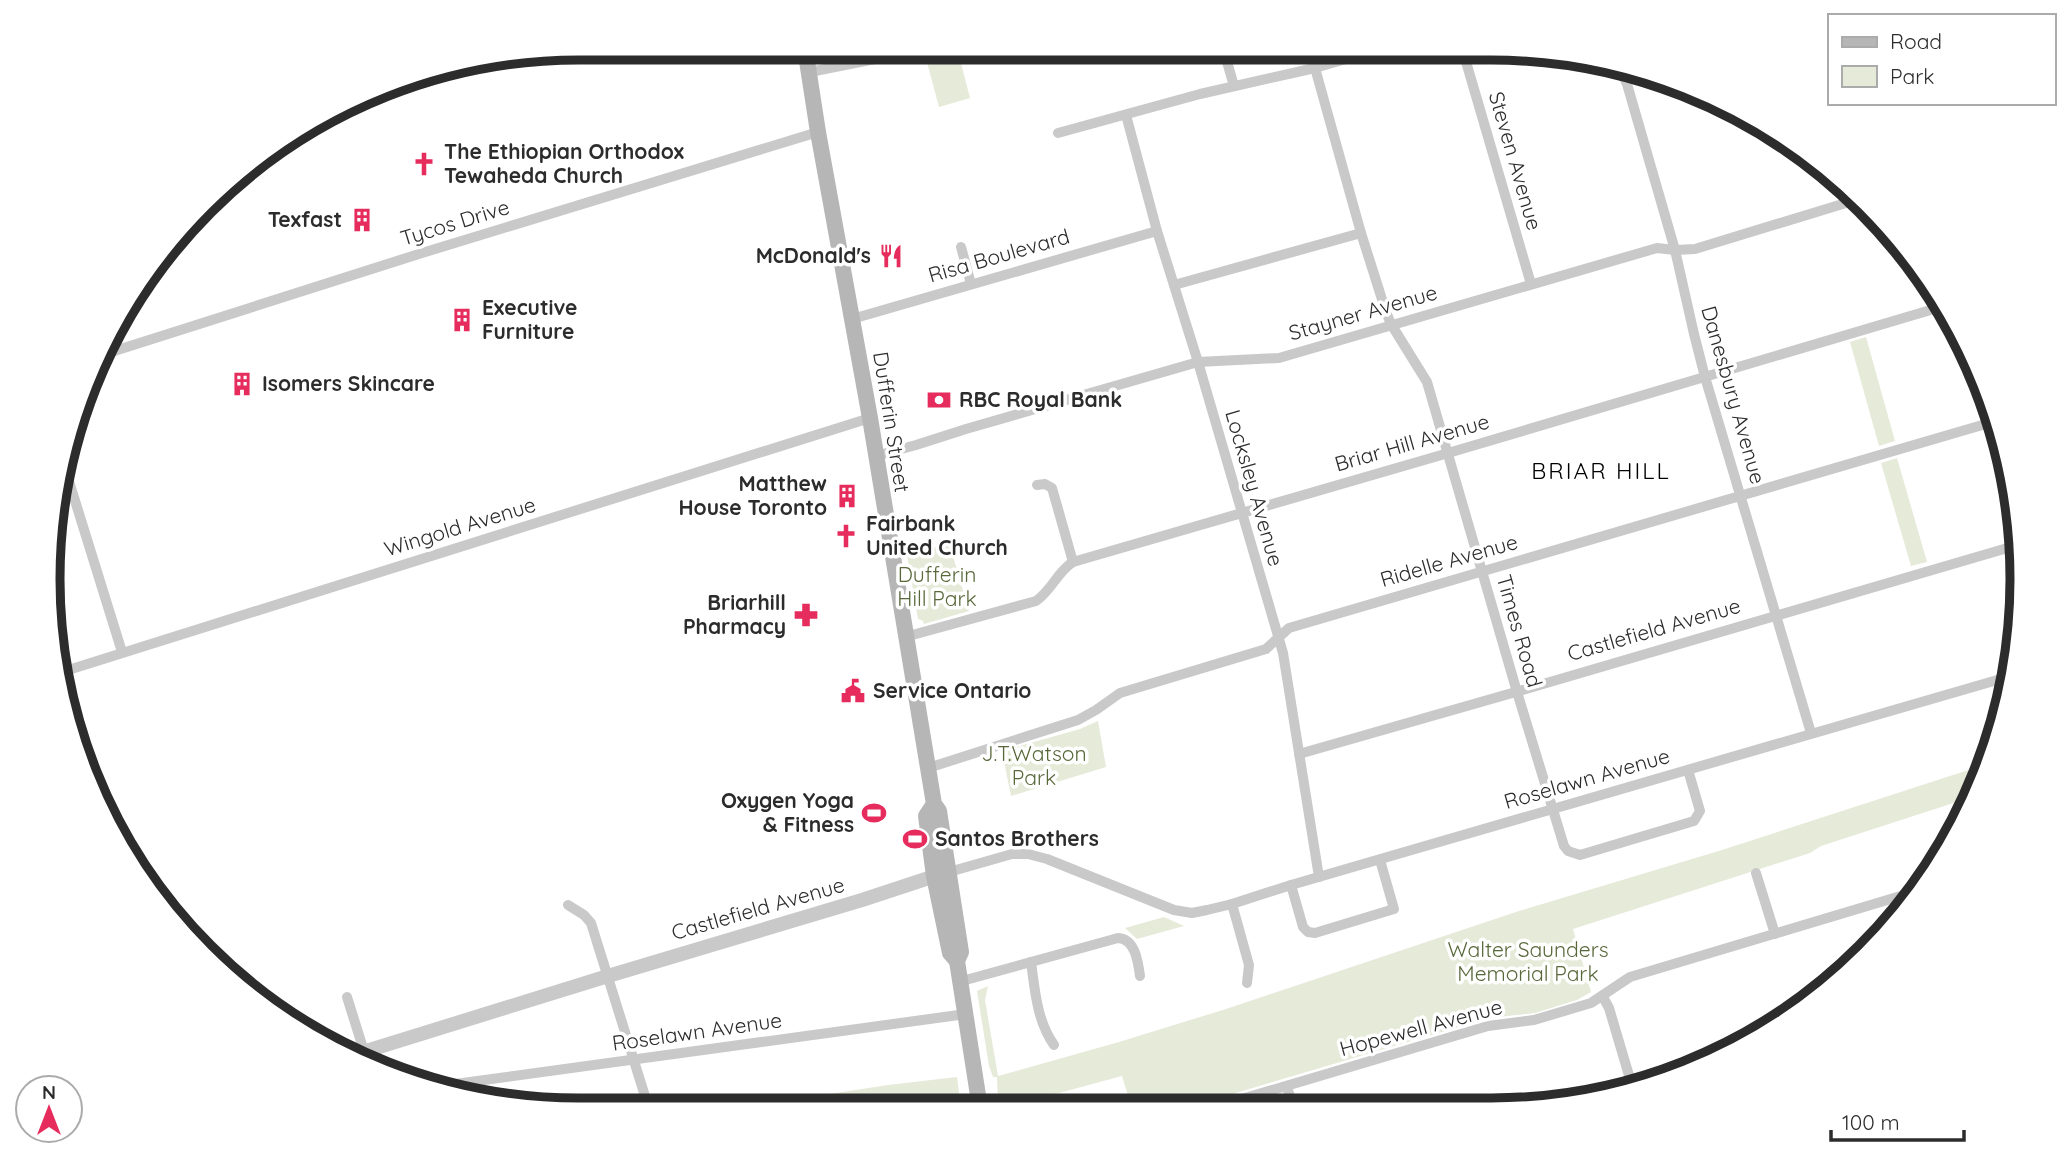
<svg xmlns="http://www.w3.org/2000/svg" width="2069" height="1158" viewBox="0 0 2069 1158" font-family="Quicksand,sans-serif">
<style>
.green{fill:#e6ead9}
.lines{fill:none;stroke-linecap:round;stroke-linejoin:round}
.minor{stroke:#c9c9c9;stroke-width:10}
.tertiary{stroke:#c9c9c9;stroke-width:14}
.secondary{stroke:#b6b6b6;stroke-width:16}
.labels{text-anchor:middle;stroke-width:7;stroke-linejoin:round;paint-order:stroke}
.poi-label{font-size:21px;font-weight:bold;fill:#2c2c2c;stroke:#fff;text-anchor:start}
.street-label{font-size:21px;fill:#2c2c2c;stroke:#fff}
.park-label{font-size:21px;fill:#58683a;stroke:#fff}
.neighbourhood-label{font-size:23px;letter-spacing:2px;fill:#000;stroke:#fff}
.rim{fill:none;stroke:#2c2c2c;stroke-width:9}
</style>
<rect width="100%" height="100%" fill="#fff"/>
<g class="green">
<path d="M951,48H957L970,98L939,107L925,55Z"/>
<path d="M1866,337L1895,441L1879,446L1850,342Z"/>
<path d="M1897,458L1927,562L1911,566L1881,463Z"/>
<path d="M949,543L969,611L924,624L923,621L918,619L907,555Z"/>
<path d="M1098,721L1106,767L1011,796L1002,751L1080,729Z"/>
<path d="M1987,764L1972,797L1821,846L1810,853L1573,929L1591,992L1577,1000L1535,1013L1489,1018L1188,1107L1132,1108L1122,1076L1059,1093L998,1103L997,1077H993L989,1066L977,991L988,986L985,1000L998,1076L1119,1042L1226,1009L1519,911L1722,850Z"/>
<path d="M1164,917L1184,926L1137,939L1125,928Z"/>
<path d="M957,1077L961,1108L757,1109V1105L888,1085Z"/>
</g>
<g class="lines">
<g class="minor">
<path d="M1223,48L1234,86"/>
<path d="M1462,48L1531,284"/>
<path d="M1619,67L1627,84L1675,250L1694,334L1705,377L1811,733"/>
<path d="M1315,68L1361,233L1386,312L1391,324L1427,382L1517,692L1564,846L1568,851L1580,855L1694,821L1700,811L1688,770"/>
<path d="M810,72L880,58L917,48"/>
<path d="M1126,115L1157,231L1198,362L1283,653L1319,877"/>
<path d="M1058,133L1200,94L1315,68L1383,48"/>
<path d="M961,247L971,284"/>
<path d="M1174,285L1361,233"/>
<path d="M852,319L1157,231"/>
<path d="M105,354L422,253L818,132"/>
<path d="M876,456L916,445L966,429L1198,362L1279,358L1657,248L1675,250L1695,249L1859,199"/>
<path d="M63,462L122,652"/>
<path d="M1037,485L1045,484L1052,488L1073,562"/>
<path d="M905,637L1036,601C1052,590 1057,572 1073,562L1438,456L1944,306"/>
<path d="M62,672L870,418"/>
<path d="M1299,754L1526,689L2021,544"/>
<path d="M928,768L1078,720L1096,710L1120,693L1266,649L1289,628L1996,421"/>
<path d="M949,872L1012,854H1028L1047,859L1174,910L1192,913L1207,910L1232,904L1291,885L2011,676"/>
<path d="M1756,873L1775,934"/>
<path d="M1291,885L1303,927L1308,932L1315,933L1394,909L1380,860"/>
<path d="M1232,904L1249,965L1247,983"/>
<path d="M568,905L584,915L591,923L649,1109"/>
<path d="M1031,962C1035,991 1037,1021 1054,1045"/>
<path d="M962,981L1118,938C1135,939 1138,961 1140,976"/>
<path d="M347,997L368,1064"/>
<path d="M1603,997L1609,1008L1633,1089"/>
<path d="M433,1087L966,1014"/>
<path d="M1287,1087L1293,1107"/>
<path d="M1215,1107L1488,1026L1534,1020L1591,1003L1630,977L1914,892"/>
</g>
<path class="tertiary" d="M350,1056L608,976L862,900L944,873"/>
<g class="secondary">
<path d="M805,48L818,132L870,418L934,804L939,811L961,952L957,961L980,1108"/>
<path d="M934,804L926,816L934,876L950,953L957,961"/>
</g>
</g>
<defs>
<g id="church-bare" transform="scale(1.89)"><path d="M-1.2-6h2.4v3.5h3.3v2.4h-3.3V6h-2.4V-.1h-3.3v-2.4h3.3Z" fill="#e62b5d" stroke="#fff" stroke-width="2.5" paint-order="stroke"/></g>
<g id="building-bare" transform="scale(1.89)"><path d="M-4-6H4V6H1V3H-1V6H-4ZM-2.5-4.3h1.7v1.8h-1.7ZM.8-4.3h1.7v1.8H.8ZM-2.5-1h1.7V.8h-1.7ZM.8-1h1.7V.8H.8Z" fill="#e62b5d" stroke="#fff" stroke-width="2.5" paint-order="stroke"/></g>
<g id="restaurant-bare" transform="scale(1.89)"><path d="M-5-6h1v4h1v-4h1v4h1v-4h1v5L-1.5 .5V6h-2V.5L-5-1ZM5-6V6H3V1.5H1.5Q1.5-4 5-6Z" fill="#e62b5d" stroke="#fff" stroke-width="2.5" paint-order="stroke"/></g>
<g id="bank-bare" transform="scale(1.89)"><path d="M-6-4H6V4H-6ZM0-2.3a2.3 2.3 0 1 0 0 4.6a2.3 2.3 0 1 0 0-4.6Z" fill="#e62b5d" stroke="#fff" stroke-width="2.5" paint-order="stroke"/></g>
<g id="pharmacy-bare" transform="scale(1.89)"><path d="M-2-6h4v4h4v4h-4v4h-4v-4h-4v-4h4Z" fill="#e62b5d" stroke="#fff" stroke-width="2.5" paint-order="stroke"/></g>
<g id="civic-bare" transform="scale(1.89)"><path d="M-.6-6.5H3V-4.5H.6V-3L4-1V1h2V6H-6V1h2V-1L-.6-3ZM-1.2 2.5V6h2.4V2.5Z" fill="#e62b5d" stroke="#fff" stroke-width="2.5" paint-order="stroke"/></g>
<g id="stadium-bare" transform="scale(1.89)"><path d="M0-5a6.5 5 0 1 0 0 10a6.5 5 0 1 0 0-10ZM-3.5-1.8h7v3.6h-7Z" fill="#e62b5d" stroke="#fff" stroke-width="2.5" paint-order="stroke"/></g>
</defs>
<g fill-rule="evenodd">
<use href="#church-bare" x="424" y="164"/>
<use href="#building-bare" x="362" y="220"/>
<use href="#restaurant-bare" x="891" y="256"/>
<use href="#building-bare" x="462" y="320"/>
<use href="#building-bare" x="242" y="384"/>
<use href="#bank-bare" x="939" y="400"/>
<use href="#building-bare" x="847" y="496"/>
<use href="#church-bare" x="846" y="536"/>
<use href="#pharmacy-bare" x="806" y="615"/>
<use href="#civic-bare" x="853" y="691"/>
<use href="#stadium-bare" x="874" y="813"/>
<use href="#stadium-bare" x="915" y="839"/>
</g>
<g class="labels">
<g class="poi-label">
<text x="444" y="159">The Ethiopian Orthodox<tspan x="444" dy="24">Tewaheda Church</tspan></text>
<text x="342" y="227" text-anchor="end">Texfast</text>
<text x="871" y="263" text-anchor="end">McDonald's</text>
<text x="482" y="315">Executive<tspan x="482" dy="24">Furniture</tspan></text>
<text x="262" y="391">Isomers Skincare</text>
<text x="959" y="407">RBC Royal Bank</text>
<text x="827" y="491" text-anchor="end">Matthew<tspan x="827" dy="24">House Toronto</tspan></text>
<text x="866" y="531">Fairbank<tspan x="866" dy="24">United Church</tspan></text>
<text x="786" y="610" text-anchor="end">Briarhill<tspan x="786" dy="24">Pharmacy</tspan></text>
<text x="873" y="698">Service Ontario</text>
<text x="854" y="808" text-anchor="end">Oxygen Yoga<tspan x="854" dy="24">&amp; Fitness</tspan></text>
<text x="935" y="846">Santos Brothers</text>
</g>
<g class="street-label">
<text transform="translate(1515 161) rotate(74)" y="7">Steven Avenue</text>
<text transform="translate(455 223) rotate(-17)" y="7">Tycos Drive</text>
<text transform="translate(999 256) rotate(-16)" y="7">Risa Boulevard</text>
<text transform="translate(1363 313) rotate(-16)" y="7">Stayner Avenue</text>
<text transform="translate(1733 395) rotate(74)" y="7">Danesbury Avenue</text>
<text transform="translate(891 422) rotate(81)" y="7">Dufferin Street</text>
<text transform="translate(1412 443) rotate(-16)" y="7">Briar Hill Avenue</text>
<text transform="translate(1254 488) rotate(74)" y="7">Locksley Avenue</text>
<text transform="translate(460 527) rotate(-17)" y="7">Wingold Avenue</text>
<text transform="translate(1449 561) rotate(-16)" y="7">Ridelle Avenue</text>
<text transform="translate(1654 630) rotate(-16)" y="7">Castlefield Avenue</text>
<text transform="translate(1519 631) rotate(74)" y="7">Times Road</text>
<text transform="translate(1587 779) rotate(-16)" y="7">Roselawn Avenue</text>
<text transform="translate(758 909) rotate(-16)" y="7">Castlefield Avenue</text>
<text transform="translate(1421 1028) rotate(-15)" y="7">Hopewell Avenue</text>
<text transform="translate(697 1032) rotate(-8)" y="7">Roselawn Avenue</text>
</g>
<g class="park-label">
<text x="937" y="582">Dufferin<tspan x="937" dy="24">Hill Park</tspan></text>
<text x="1034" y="761">J.T.Watson<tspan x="1034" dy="24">Park</tspan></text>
<text x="1528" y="957">Walter Saunders<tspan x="1528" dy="24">Memorial Park</tspan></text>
</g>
<g class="neighbourhood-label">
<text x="1601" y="479">BRIAR HILL</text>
</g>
</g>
<path d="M0 0H2069V1158H0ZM579 60H1491A519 519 0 0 1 2010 579V579A519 519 0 0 1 1491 1098H579A519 519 0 0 1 60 579V579A519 519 0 0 1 579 60Z" fill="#fff" fill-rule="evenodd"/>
<path class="rim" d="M579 60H1491A519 519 0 0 1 2010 579V579A519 519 0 0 1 1491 1098H579A519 519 0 0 1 60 579V579A519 519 0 0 1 579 60Z"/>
<rect x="1828" y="14" width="228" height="91" fill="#ffffff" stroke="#ababab" stroke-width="2"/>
<rect x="1842" y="37" width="35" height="10" fill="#b6b6b6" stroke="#ababab" stroke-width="2"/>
<text x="1890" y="49" font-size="21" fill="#2c2c2c">Road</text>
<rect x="1842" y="66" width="35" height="21" fill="#e6ead9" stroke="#ababab" stroke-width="2"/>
<text x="1890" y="84" font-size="21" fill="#2c2c2c">Park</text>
<g transform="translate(49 1109)"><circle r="33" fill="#ffffff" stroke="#ababab" stroke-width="2"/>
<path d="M0-5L12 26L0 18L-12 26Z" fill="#e62b5d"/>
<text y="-10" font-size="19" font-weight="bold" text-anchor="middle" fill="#2c2c2c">N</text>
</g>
<path d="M1831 1130v10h133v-10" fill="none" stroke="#2c2c2c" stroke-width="3.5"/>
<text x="1842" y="1130" font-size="21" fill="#2c2c2c" stroke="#ffffff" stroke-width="5" paint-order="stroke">100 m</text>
</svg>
